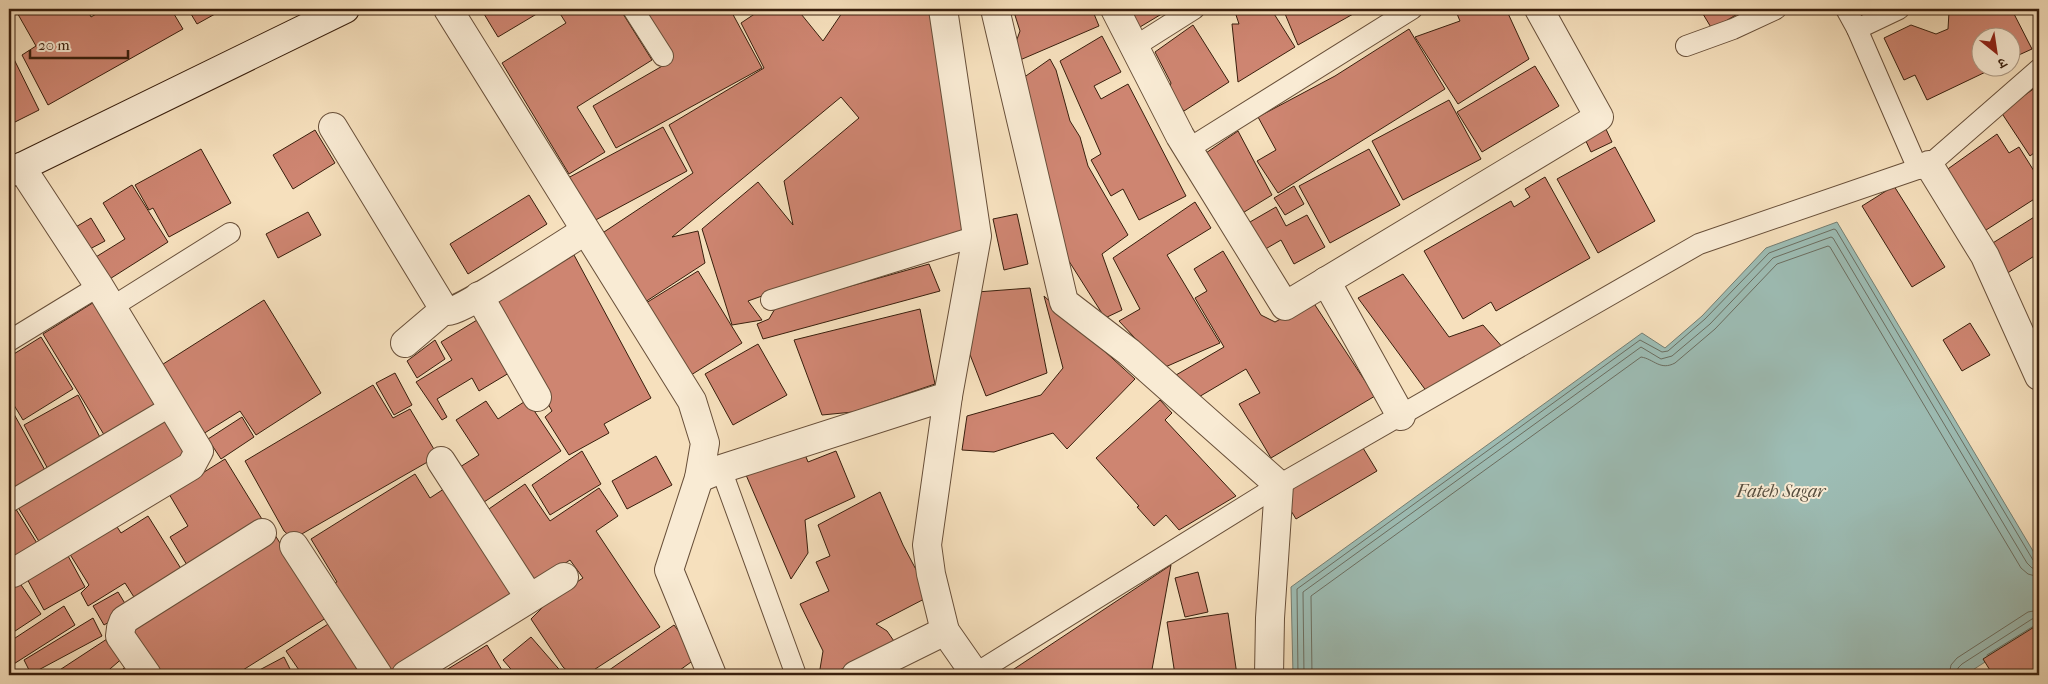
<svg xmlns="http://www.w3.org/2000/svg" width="2048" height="684" viewBox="0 0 2048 684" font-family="'IM FELL French Canon','Noto Serif Devanagari',serif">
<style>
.water{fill:#9dbdb5;stroke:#757e72}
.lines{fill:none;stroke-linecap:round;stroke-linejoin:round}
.shore{stroke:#6b6e61;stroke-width:1}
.building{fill:#ce8571;stroke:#391f0d}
.lane-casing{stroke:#684f39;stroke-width:22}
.street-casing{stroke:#684f39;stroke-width:30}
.secondary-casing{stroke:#391f0d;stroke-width:30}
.lane{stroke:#f9ebd4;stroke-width:20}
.street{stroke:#f9ebd4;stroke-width:28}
.secondary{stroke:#f9ebd4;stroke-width:28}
.labels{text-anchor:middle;stroke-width:4;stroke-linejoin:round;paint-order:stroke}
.water-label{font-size:18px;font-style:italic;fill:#574e3f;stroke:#f9ebd4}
</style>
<rect width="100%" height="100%" fill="#f6e0bd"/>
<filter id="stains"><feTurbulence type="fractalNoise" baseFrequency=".004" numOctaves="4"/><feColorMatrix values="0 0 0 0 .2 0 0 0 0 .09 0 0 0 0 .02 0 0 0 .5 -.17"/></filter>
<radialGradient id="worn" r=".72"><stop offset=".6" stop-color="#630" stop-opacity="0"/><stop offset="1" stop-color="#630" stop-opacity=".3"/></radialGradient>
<path class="water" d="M1837,222L2039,561V627L1965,675H1293L1291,587L1642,333L1665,348L1702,316L1766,248Z"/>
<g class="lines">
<g class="shore">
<path d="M1987,655L2037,624"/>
<path d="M1298,675L1297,589L1640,340L1662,352L1668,351L1705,319L1769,253L1834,229L1836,230L2033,560L2039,563"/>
<path d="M1304,675L1303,592L1641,347L1661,359L1672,356L1710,324L1773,258L1831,237L1833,238L2027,563L2032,568L2039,569"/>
<path d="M1312,675L1311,596L1641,357C1654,359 1660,371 1675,363L1715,329L1777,264L1828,246L1830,247L2021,568L2028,574L2039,577"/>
<path d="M1949,675L1951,665L1957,658L2028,612L2039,610"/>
<path d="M1957,675L1958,668L1962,664L2032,619L2039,617"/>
</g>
</g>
<g class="building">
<path d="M15,9H87L91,17L105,9H171L183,29L48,105L22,55L36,46Z"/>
<path d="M188,9H224L197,24Z"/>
<path d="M481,9H545L498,37Z"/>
<path d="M557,9H620L652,60L577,107L605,152L569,174L502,63L566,23Z"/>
<path d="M661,9H730L762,68L616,148L593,106L671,61L647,16Z"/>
<path d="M762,9H797L823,41L842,13L857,9H932L968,234L832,271L748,301L762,320L732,325L702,229L758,182L793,225L784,181L859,118L841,97L672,237L698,231L705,263L642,304L601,234L693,173L669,125L764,68L741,23Z"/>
<path d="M1013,9H1092L1099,26L1020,60L1016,42L1020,31Z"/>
<path d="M1126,9H1170L1135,30Z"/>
<path d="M1241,9H1271L1295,47L1238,82L1232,24H1239L1235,12Z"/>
<path d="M1283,9H1362L1298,45Z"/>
<path d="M1455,9H1506L1529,59L1458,104L1415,37L1460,21Z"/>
<path d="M1700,9H1746L1712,29Z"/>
<path d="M1856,9H1869L1859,15Z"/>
<path d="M1956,9H2014L2012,10L2032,49L2010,59V38H1980V68H1994L1927,100L1915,75L1904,80L1884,38L1911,25L1936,34L1948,29L1949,12Z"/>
<path d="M1193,25L1229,82L1184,111L1168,92L1171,83L1155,52Z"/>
<path d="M1409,29L1445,89L1278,193L1257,161L1276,150L1258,117L1335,76Z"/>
<path d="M1102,36L1121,72L1094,86L1101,99L1128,84L1186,196L1139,220L1123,189L1111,196L1091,160L1101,154L1060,61Z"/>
<path d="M9,49L39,110L9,125Z"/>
<path d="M1050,59L1056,70L1070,121L1080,137L1088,166L1128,235L1102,254L1122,310L1105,318L1060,247L1023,78Z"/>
<path d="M1535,66L1559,106L1482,152L1457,112Z"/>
<path d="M2039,85V149L2030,156L2001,112Z"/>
<path d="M1449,100L1481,159L1403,200L1372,141Z"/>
<path d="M663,127L687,171L590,223L566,179Z"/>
<path d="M1605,127L1612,142L1591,152L1584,137Z"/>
<path d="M315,130L335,163L293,189L273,155Z"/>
<path d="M1238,131L1272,195L1241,214L1203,155Z"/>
<path d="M1997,134L2009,153L2019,147L2039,179V196L1983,232L1945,171Z"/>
<path d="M1615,147L1655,221L1598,253L1557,179Z"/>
<path d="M201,149L231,203L169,237L153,208L149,210L135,185Z"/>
<path d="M1369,149L1400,205L1330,243L1299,186Z"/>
<path d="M1545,177L1590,258L1496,311L1491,302L1463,319L1424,251L1511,201L1514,207L1530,197L1525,189Z"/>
<path d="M132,185L168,242L105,282L91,260L125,239L103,203Z"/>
<path d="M1294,186L1304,204L1285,215L1274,198Z"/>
<path d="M1894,186L1945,267L1912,287L1862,206Z"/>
<path d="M529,195L547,224L468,274L450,244Z"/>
<path d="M1195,202L1211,228L1167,255L1220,343L1163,368L1119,321L1140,309L1113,258Z"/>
<path d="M1276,207L1286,226L1307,215L1325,247L1294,264L1281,240L1262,251L1243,226Z"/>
<path d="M308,212L321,235L278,258L266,234Z"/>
<path d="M1017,214L1028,264L1004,270L993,219Z"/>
<path d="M2039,214V253L2006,274L1988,246Z"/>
<path d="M91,218L105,241L88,250L74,228Z"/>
<path d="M1223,251L1261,315L1275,322L1313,302L1375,396L1271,458L1239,404L1260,393L1246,369L1192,401L1176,375L1224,347L1195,298L1207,291L1194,269Z"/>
<path d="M574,255L651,398L604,424L609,433L569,455L545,417L552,411L492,304Z"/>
<path d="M929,264L940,291L763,339L757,324L769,319L776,307Z"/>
<path d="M698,271L742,343L691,375L646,303Z"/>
<path d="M1403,274L1449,337L1483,325L1504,349L1427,392L1358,298Z"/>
<path d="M1030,288L1047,373L986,396L969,352L977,292Z"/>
<path d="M1044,296L1135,379L1067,449L1053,433L994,452L962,450L967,416L1041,395L1063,368Z"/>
<path d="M99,299L164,402L106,438L43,334Z"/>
<path d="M264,300L321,393L256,435L240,411L203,434L160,366Z"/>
<path d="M920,309L935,384L853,412L822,415L794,340Z"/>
<path d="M482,317L514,370L479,391L472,378L437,399L447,417L442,420L416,382L452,360L441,342Z"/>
<path d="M1970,323L1990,355L1962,371L1943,340Z"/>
<path d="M41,337L73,389L23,420L9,397V357Z"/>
<path d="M435,340L445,359L417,378L407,361Z"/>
<path d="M758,344L787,395L733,425L705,374Z"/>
<path d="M395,373L412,405L394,415L376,383Z"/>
<path d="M373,385L393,418L410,409L438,456L293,539L284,531L245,461Z"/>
<path d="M78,395L102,441L49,471L24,425Z"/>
<path d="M527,400L561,451L475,508L452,472L479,455L456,420L486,401L498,419Z"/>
<path d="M1160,400L1172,413L1165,420L1236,496L1179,530L1166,515L1154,526L1137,507L1139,506L1096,458Z"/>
<path d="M9,405L46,472L9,493Z"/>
<path d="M168,412L195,456L43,548L16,504Z"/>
<path d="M242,417L254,437L221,459L208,439Z"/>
<path d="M1360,443L1377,471L1296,519L1279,491Z"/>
<path d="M582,451L601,484L550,515L532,485Z"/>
<path d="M836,451L855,497L805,520L808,553L791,579L746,475L804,452L808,462Z"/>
<path d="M656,456L672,485L627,509L612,481Z"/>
<path d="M225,459L265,524L190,570L170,537L188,526L169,494Z"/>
<path d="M415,474L430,498L453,483L519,592L389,673L334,583L337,582L311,539Z"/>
<path d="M525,484L550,521L599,488L618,516L596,531L660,627L586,675H572L563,667L531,619L552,598L583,578L570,560L528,588L483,513Z"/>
<path d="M880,492L903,545L930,596L876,624L887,631L896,644L829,675H819L823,651L800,604L829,591L816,562L830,556L818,525Z"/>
<path d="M14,506L40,548L9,567V510Z"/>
<path d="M148,516L185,575L139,605L125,583L88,606L81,593L89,585L66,548L112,519L121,533Z"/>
<path d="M275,535L326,618L235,675H160L129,627Z"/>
<path d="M67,554L85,587L44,610L26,577Z"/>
<path d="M1171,565L1151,675H1005Z"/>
<path d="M1198,572L1208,612L1185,617L1175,578Z"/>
<path d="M19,582L41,614L9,635V589Z"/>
<path d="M118,592L129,610L104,625L93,606Z"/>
<path d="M64,606L75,625L9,667V642Z"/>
<path d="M1228,613L1237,675H1175L1167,622Z"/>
<path d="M93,618L102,636L31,674L24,660Z"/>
<path d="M336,619L373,675H298L301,673L286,651Z"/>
<path d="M2039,624V675H1993L1983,659Z"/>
<path d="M674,625L698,657L680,670L684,675H602Z"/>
<path d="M110,637L125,656L103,675H52Z"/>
<path d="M531,637L564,675H516L503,660Z"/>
<path d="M487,645L505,675H438Z"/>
<path d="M284,657L293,675H250Z"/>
<path d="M131,663L139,675H115Z"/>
</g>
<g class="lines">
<g class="lane-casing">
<g id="lane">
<path d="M633,9L663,56"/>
<path d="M1846,9L1857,29L1918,169"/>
<path d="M1857,29L1899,9"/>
<path d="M1686,46L1733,29L1776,9"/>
<path d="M1134,47L1194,9"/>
<path d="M1188,149L1412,9"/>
<path d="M771,300L977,236"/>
<path d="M112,307L230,233"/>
<path d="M9,341L99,286"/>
<path d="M721,469L796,675"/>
<path d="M9,502L173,405"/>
<path d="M973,675L1279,485L1699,244L1929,165L2039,69"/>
</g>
</g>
<g class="street-casing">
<g id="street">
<path d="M448,9L692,401L705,443L699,478L669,570L712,675"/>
<path d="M995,9L1064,302L1129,352L1279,485L1270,618L1269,675"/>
<path d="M1115,9L1180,136L1285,306L1599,117L1539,9"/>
<path d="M333,127L442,306L448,311C461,312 565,243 585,231"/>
<path d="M1929,165L1985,256L2039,376"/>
<path d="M1326,281L1401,416"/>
<path d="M479,296L537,397"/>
<path d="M405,343L445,309"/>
<path d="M948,396L927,545L931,574L945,631L975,674"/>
<path d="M441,461L529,597"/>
<path d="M699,478L721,469L948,396L977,236L943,9"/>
<path d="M294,546L378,675"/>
<path d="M13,573L191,466L199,451L99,286L21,167"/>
<path d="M147,675L120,636L121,628L124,620L262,533"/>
<path d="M406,675L564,577"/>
<path d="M856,675L945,631"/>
</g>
</g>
<g class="secondary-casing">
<path id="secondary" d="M9,173L345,9"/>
</g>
<use href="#lane" class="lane"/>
<use href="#street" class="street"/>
<use href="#secondary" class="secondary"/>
</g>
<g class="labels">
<g class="water-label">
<text x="1781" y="497">Fateh Sagar</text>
</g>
</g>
<rect width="2048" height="684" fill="none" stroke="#f6e0bd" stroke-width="30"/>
<rect x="10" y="10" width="2028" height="664" fill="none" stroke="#391f0d" stroke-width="2.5"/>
<rect x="15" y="15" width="2018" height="654" fill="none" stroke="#391f0d"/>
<g transform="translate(1996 52) rotate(150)"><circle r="24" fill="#f9ebd4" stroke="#ac9984"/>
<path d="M0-4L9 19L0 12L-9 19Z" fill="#8f2418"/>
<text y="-8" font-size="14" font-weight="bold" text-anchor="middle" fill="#391f0d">उ</text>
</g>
<path d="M30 50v8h98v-8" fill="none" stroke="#391f0d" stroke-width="2.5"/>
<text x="38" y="50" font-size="15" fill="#391f0d" stroke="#f9ebd4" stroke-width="4" paint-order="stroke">20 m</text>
<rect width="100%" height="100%" filter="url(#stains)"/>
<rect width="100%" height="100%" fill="url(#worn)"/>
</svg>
